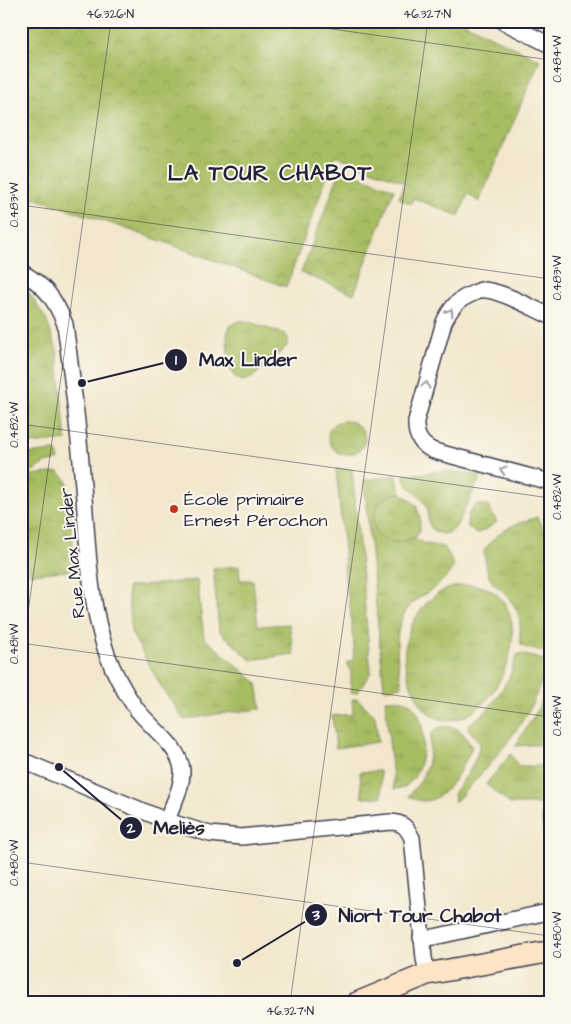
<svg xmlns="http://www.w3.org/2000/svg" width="571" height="1024" viewBox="0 0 571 1024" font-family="'Architects Daughter',sans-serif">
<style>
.grass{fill:url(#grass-tufts);stroke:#64704e}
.park{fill:url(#park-crowns);stroke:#64704e}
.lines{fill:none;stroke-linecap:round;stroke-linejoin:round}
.street-casing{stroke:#414051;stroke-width:18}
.secondary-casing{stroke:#414051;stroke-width:24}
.street{stroke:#fff;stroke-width:15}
.secondary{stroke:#fee4c6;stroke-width:21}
.oneway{stroke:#9c9ca7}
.ticks{fill:none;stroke:#22223b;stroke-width:1;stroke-opacity:0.45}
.poi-dot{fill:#c8321e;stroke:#fbf7ec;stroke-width:2}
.labels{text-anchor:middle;stroke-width:4;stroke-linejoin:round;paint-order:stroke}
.poi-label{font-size:18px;fill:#22223b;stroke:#fbf7ec;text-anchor:start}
.street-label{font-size:18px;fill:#22223b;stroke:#fbf7ec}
.district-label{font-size:22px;font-weight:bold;letter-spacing:1px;fill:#22223b;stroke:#fbf7ec}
.leader{fill:none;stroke:#22223b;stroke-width:2}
.callout-dot{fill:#22223b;stroke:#fbf7ec;stroke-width:2}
.mark-label{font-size:15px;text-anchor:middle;font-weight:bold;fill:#fff}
.callout-label{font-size:19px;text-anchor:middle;font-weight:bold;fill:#22223b;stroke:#fbf7ec;stroke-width:4;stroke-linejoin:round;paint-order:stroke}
.neatline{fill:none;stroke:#22223b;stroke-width:2}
.ticks-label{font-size:12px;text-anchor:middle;fill:#22223b}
</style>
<defs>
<pattern id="grass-tufts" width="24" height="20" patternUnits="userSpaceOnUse" patternTransform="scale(1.25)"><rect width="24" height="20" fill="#a7bd62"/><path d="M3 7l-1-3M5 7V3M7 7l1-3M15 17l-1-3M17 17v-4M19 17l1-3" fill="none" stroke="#8fa256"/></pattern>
<pattern id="park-crowns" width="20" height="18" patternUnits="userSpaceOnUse" patternTransform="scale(1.25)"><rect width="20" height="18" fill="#a7bd62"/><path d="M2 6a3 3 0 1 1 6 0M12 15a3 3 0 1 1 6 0" fill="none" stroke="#8fa256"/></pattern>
</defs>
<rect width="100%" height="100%" fill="#fbf7ec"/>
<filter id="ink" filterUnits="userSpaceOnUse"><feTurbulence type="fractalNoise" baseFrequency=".02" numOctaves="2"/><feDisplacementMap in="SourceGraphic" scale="10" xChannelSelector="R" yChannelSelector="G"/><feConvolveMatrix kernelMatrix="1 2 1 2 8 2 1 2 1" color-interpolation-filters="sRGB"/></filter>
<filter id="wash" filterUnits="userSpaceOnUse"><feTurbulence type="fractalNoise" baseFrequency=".0096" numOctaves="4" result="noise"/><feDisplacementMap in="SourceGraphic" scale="20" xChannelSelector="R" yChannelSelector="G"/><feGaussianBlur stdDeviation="1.12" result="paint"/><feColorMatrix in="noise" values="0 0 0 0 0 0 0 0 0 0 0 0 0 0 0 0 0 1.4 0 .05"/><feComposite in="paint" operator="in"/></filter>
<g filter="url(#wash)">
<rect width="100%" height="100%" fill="#f2e7cc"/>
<g class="grass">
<path d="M21,286L29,293L46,319L57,350L66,440L21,445Z"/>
<path d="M239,321H246L285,334C289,338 289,340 287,346L253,377C243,383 238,381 231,372C230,362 224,337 229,328C231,324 235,323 239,321Z"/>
<path d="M342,421C348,421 353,421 357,425C368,433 368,448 354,453C332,463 315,426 342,421Z"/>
<path d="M56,451L58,456L59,460L46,463L35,470L21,471V454Z"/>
<path d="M336,469H352L371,672L358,692L351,693V671L346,663L353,660L354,647L350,607L345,579L344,550Z"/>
<path d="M445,471L465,473L481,476L456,527L448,533L442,534L434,531L430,526L428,520V511L426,505L420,497L405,483L404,475Z"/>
<path d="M59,472L67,480L75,570L30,574L25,545L21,544V476Z"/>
<path d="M396,475L401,493L392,494L393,543L415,538L422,543L443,547L447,551L454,566C450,571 447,577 442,581C433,590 421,595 411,605C391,625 397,660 402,686L384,689L364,480Z"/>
<path d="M537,517L542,526L550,545V653L527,648L521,645C518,630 524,623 515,607C511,601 506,594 501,589C499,587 496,586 494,584C487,577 485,561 484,551C500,528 511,526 537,517Z"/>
<path d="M239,566L240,580H253L258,626L289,624L294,654L251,660L219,631L213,568Z"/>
<path d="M197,580L204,638L257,683L261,709L217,714L184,720L162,688L131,632L127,587Z"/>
<path d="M467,585C474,585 480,586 486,588C542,611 499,721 448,720C438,720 429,715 423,707C414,694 407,678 405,662C402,635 419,604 442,591C450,587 458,586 467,585Z"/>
<path d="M521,654L548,661C542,679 536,698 526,715C507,747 480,775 455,802L454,792C466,778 476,763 480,744L468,728L469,724L486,712L497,697L509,678L517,655Z"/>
<path d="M550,685V744L515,746L534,716Z"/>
<path d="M352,699H358L375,716L378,742L336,748L332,716L353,714Z"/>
<path d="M385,700C392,700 401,698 408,702C431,715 427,778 402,788C401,788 396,789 394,789Z"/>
<path d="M441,727C462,726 461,731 472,747C463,766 448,801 423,801C418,801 413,798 408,796L420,782L427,766L429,757L431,734L435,730Z"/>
<path d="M511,754L518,766H550V804H510L486,784Z"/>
<path d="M380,771L382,797L362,798L360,772Z"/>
<path d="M541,813H550V881Z"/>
</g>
<g class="park">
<path d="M21,21H460L540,60L479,202L468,194L459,216L413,198L411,204L399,198L404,182L335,155L286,287C198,254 111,222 21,194Z"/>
<path d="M341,169L394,189L354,294L301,273Z"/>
<path d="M401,493L411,500L416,505L420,517V531L415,538C408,539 399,543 392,542C368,539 368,508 386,497C390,494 396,494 401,493Z"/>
<path d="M478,504L488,506L497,522L490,527L476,534L467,526C467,515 468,510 478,504Z"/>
</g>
</g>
<g filter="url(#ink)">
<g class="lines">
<g class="street-casing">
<g id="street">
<path d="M502,21L550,45"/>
<path d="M21,272C45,285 55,299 65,324C72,377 79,431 83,486C88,542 88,600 107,654C114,673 124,691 135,707C149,727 180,746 182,770C183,787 172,805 167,821"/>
<path d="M550,316C534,309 497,288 481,290C478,291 476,292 474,293C457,300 452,306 444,322L416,421C415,436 421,445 434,451L550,482"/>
<path d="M21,760L167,821L210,834L241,837L390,822C403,822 407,828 412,838L424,958L427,974"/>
<path d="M421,938L434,937L543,913"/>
</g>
</g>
<g class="secondary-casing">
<path id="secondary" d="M357,1003L427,974L541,953H550"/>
</g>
<use href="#street" class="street"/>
<use href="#secondary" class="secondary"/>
</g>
<defs><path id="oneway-chevron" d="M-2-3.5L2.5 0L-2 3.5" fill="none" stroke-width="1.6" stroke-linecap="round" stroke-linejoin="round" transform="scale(1.25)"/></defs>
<g class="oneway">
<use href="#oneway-chevron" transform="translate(450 312) rotate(-57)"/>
<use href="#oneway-chevron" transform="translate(426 385) rotate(-74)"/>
<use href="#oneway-chevron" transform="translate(503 470) rotate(-165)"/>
</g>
</g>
<path class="ticks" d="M276,21L550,60M21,205L550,279M21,424L550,498M21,643L550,717M21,662L111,21M21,862L550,936M290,1003L428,21"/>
<circle class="poi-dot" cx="174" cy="509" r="5"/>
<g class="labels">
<g class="poi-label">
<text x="184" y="505">École primaire<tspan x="184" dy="21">Ernest Pérochon</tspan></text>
</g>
<g class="street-label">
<text transform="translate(72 553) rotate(-96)" y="6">Rue Max Linder</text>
</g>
<g class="district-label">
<text x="270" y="180">LA TOUR CHABOT</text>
</g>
</g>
<path class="leader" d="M82 383L176 360M59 767L131 828M237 963L316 915"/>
<g class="callout-dot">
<circle cx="82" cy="383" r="5"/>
<circle cx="59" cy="767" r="5"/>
<circle cx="237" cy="963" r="5"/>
<circle cx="176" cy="360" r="12"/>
<circle cx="131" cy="828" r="12"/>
<circle cx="316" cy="915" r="12"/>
</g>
<g class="mark-label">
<text x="176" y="365">1</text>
<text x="131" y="833">2</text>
<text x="316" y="920">3</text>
</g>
<g class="callout-label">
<text x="248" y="366">Max Linder</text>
<text x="179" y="834">Meliès</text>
<text x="420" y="922">Niort Tour Chabot</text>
</g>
<rect width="571" height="1024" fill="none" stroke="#fbf7ec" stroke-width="55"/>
<rect x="28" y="28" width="516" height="968" class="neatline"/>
<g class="ticks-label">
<text x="110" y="18">46.326°N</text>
<text x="427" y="18">46.327°N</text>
<text transform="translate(557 59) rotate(-90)" y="4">0.484°W</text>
<text transform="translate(14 205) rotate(-90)" y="4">0.483°W</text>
<text transform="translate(557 278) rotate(-90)" y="4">0.483°W</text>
<text transform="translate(14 425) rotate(-90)" y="4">0.482°W</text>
<text transform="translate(557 497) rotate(-90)" y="4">0.482°W</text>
<text transform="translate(14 644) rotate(-90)" y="4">0.481°W</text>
<text transform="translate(557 716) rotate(-90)" y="4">0.481°W</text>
<text transform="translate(14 863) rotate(-90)" y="4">0.480°W</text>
<text transform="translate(557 935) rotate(-90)" y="4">0.480°W</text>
<text x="290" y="1015">46.327°N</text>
</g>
</svg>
